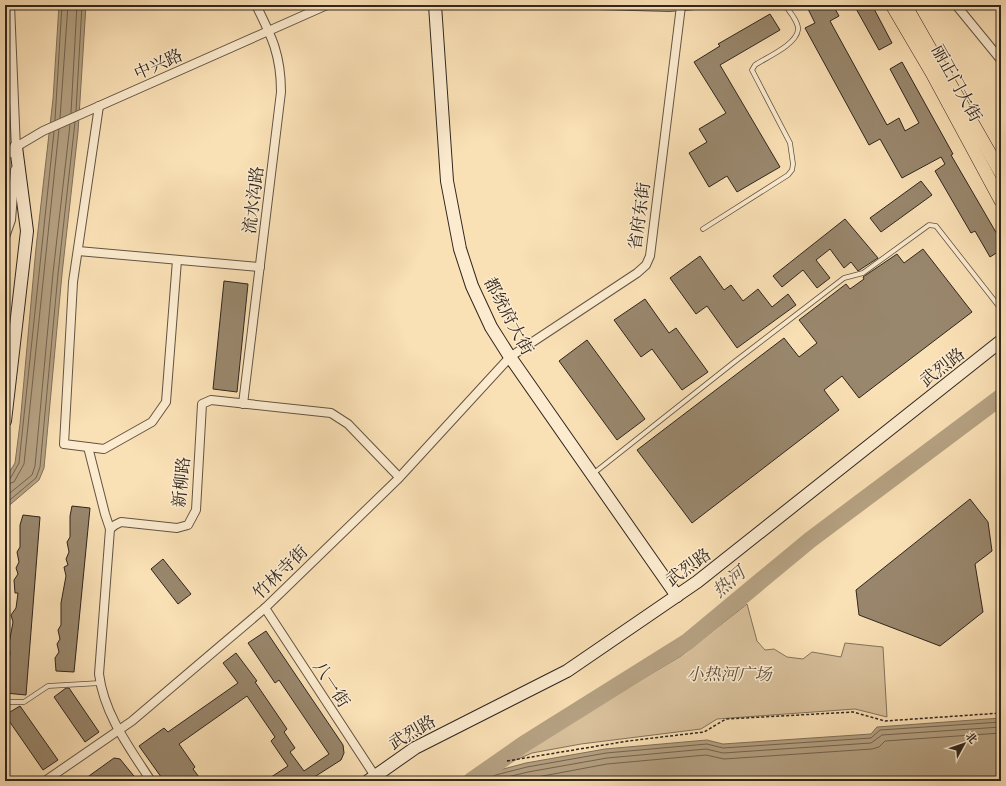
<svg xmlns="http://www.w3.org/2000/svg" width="1006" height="786" viewBox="0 0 1006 786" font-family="'Sorts Mill Goudy','Noto Serif SC',serif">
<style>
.green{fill:#d8c09b;stroke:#84735c}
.water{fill:#b5a182;stroke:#80705a}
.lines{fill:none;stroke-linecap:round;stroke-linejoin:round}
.shore{stroke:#726450;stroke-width:1}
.river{stroke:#b5a182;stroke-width:17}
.building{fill:#99876d;stroke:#30261e}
.lane-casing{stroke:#625444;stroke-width:5.5}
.street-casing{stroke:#625444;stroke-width:10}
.secondary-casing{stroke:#30261e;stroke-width:14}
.primary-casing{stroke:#30261e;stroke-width:14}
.path{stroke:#30261e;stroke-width:1.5;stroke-dasharray:3 2;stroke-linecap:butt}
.lane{stroke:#fcebcf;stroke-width:4}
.street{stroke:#fcebcf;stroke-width:8}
.secondary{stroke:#fcebcf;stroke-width:12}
.primary{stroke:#fae0b5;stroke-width:13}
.labels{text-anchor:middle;stroke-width:3;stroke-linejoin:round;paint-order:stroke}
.street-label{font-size:17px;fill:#30261e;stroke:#fcebcf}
.park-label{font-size:17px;font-style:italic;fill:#5a4c3d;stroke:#fcebcf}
.water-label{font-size:18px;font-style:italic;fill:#5f5141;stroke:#fcebcf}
</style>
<rect width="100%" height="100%" fill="#fae0b5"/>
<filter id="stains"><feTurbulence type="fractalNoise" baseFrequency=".005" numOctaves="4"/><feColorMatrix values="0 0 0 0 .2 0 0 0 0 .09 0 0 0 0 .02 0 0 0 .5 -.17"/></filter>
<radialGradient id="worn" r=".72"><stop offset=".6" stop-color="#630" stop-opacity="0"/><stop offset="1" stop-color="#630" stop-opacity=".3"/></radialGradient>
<g class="green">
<path d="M5,61C6,76 15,136 5,144Z"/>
<path d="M747,604L757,641L765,650L774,649L787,657L803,659L812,652L841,657L845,643L883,647L887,717L855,709L717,719L701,729L581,744L532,753L485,773L681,656Z"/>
</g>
<g class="water">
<path d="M59,5H86L78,132L62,274L44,468L39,480L5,509V479L15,463L20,424L36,248L53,99Z"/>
<path d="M1001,718V781H458L526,763L605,749L707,740L723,744L871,734L877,727Z"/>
</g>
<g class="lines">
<g class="shore">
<path d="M76,111L82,5"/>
<path d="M71,113L77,5"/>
<path d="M60,118L68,5"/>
<path d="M55,120L62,5"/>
<path d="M5,480L10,479L19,463L54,132"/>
<path d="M5,485L14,482L24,464L59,129"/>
<path d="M5,497L32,475L35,466L53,273L70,125"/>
<path d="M5,504L36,478L40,467L58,274L75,122"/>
<path d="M472,781L527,767L606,753L707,744L723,748L871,738L880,730L1001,722"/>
<path d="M491,781L528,772L607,758L706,749L723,753L871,743L882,735L1001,727"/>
<path d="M516,781L607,764L706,755L724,759L872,749L879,747L885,741L1001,733"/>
</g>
<path class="river" d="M471,781L524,744L687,642L810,540L1001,397"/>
</g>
<g class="building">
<path d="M806,5H833L839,16L830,21L887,125L899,118L905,131L919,123L890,69L902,62L953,154L951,155L1001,241V250L990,257L975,231L971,233L935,171L945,164L941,157L902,178L880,139L869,145L805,28L815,23Z"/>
<path d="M854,5H872L892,43L879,50Z"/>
<path d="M770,14L780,30L720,65L780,167L737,192L727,176L709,187L689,153L707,142L699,129L726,113L694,62L720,46L718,44Z"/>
<path d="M921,181L932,195L881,232L870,218Z"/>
<path d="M845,219L878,258L858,271L851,262L844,268L830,249L816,260L830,278L817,288L803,270L782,287L773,276Z"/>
<path d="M923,249L972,312L859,398L842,376L824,390L839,410L692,523L637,450L784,338L799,357L817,343L799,320L846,284L850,289L864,279L863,277L897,254L904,263Z"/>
<path d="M700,256L724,290L731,285L743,301L758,289L772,307L788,294L796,305L737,348L707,306L696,314L670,278Z"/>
<path d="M224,281L248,284L237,392L213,389Z"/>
<path d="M645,299L669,333L676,328L708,372L682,390L652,349L641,357L614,320Z"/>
<path d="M587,340L645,419L617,440L559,361Z"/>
<path d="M970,499L988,522L992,551L975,564L983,612L940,646L859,615L856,590Z"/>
<path d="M72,506L90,508L74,672L56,671L55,658L59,652L57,644L60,639L58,630L61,625V603L66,576L64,567L68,565L66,559L69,552L67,542L70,537V516Z"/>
<path d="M23,515L40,517L26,695L5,693V686L8,680L6,673L9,667L8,661L10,654L9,644L13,622L11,615L16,608L18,593H15L14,580L18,574L16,568L19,562L17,552L20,547V525Z"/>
<path d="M163,559L191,594L178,604L151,569Z"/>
<path d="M266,631L343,745L344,753L341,760L308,781H265L288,766L271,741L275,737L247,696L179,744L195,767L193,769L202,781H164L139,746L164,728L168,732L238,683L223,663L236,653L257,681L255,682L287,729L284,732L295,748L290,752L304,771L329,754L279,680L275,683L248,643Z"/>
<path d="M66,688H69L99,732L85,742L54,697Z"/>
<path d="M20,706L58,760L43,770L5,715Z"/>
<path d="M114,758L120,759L138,781H116L113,778L109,781H82Z"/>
</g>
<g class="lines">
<g class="lane-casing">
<g id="lane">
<path d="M703,229L788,175L792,170L793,164L790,143L752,70L755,65C767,57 796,45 798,30C799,22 789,11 785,5"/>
<path d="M594,473L733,363L844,278L863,273L929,225L936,226L1001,309"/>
<path d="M5,702H24L48,686L100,683"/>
</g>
</g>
<g class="street-casing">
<g id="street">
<path d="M10,5L16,150"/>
<path d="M599,5L669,7L695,5"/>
<path d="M956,5L1001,60"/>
<path d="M99,106L73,282L64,444L104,449L152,422L166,402L177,260"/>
<path d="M5,157L16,147L43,131L327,5"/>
<path d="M5,237L11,220L15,170"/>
<path d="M78,251L260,267"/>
<path d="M243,404L281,92C281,55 272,37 256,5"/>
<path d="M88,447L105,514L110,529"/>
<path d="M265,608L375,776"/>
<path d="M45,781L132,721L265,608L397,480L510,357L637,273L646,265L650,256L681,6"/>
<path d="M151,781C129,747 104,714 99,674L110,529L115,525L121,522L177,528L188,525L196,510L202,404L211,400L331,413L348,424L399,477"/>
</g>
</g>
<g class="secondary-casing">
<g id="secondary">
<path d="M435,5L447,181L460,249L472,286L491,327L510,357L677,596"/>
<path d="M5,421L27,231L16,147"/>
<path d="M368,781L415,748L567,671L697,582L1001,341"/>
</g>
</g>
<g class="primary-casing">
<g id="primary">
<path d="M892,5L932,73L1001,201"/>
<path d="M905,5L1001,173"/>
</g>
</g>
<path class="path" d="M507,761L628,741L704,732L726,719L853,712L885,721L1001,713"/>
<use href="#lane" class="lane"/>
<use href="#street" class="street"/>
<use href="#secondary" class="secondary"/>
<use href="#primary" class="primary"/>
</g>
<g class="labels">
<g class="street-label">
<text transform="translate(158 64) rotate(-24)" y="6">中兴路</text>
<text transform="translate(957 83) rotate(61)" y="6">丽正门大街</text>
<text transform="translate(253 200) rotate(-83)" y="6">流水沟路</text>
<text transform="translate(639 216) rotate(-82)" y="6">省府东街</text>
<text transform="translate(509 316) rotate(62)" y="6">都统府大街</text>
<text transform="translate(942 367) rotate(-38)" y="6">武烈路</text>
<text transform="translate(181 482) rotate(-84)" y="6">新柳路</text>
<text transform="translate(688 567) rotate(-36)" y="6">武烈路</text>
<text transform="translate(280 572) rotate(-44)" y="6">竹林寺街</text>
<text transform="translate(332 684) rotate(57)" y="6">八一街</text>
<text transform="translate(412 732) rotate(-30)" y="6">武烈路</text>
</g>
<g class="park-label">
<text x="729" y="680">小热河广场</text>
</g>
<g class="water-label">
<text transform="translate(729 582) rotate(-40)" y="6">热河</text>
</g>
</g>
<rect width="1006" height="786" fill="none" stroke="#fae0b5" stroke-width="20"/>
<rect x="6" y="6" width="994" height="774" fill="none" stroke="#30261e" stroke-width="2"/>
<rect x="10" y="10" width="986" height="766" fill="none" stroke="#30261e"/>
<g transform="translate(964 744) rotate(50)" stroke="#fcebcf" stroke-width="3" paint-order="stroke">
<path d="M0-3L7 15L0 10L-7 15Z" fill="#30261e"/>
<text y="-6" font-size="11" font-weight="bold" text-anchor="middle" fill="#30261e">北</text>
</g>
<rect width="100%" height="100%" filter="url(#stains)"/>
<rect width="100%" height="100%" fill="url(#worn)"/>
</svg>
